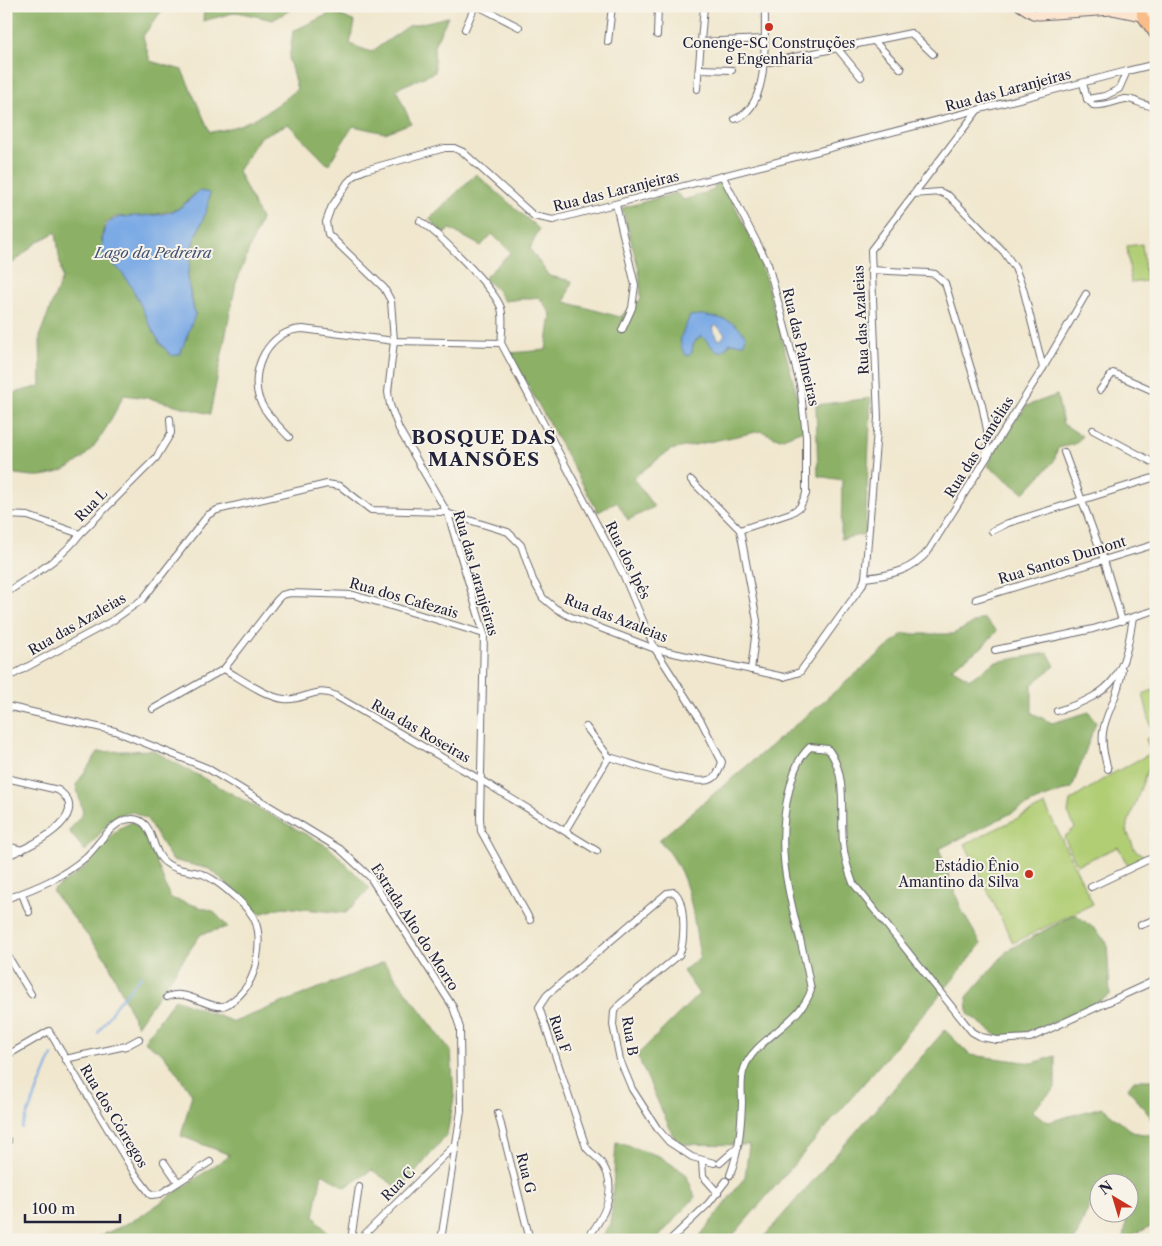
<svg xmlns="http://www.w3.org/2000/svg" width="1162" height="1246" viewBox="0 0 1162 1246" font-family="'Libre Caslon Text',serif">
<style>
.green{fill:#b1ce75;stroke:#6a7858}
.forest{fill:#8cb166;stroke:#576a50;fill-rule:evenodd}
.water{fill:#7baae5;stroke:#4e6690;fill-rule:evenodd}
.lines{fill:none;stroke-linecap:round;stroke-linejoin:round}
.stream{stroke:#7baae5;stroke-width:2}
.street-casing{stroke:#6a676e;stroke-width:8}
.secondary-casing{stroke:#6a676e;stroke-width:11}
.primary-casing{stroke:#6a676e;stroke-width:12}
.street{stroke:#fff;stroke-width:6}
.secondary{stroke:#fce5cf;stroke-width:9}
.primary{stroke:#f8bd88;stroke-width:10}
.poi-dot{fill:#c8321e;stroke:#f7f3e8;stroke-width:2}
.labels{text-anchor:middle;stroke-width:4;stroke-linejoin:round;paint-order:stroke}
.poi-label{font-size:14px;fill:#22223b;stroke:#f7f3e8}
.street-label{font-size:14px;fill:#22223b;stroke:#f7f3e8}
.water-label{font-size:15px;font-style:italic;fill:#415276;stroke:#f7f3e8}
.district-label{font-size:19px;font-weight:bold;letter-spacing:1px;fill:#22223b;stroke:#f7f3e8}
</style>
<rect width="100%" height="100%" fill="#f7f3e8"/>
<filter id="ink" filterUnits="userSpaceOnUse"><feTurbulence type="fractalNoise" baseFrequency=".02" numOctaves="2"/><feDisplacementMap in="SourceGraphic" scale="10" xChannelSelector="R" yChannelSelector="G"/><feConvolveMatrix kernelMatrix="1 2 1 2 8 2 1 2 1" color-interpolation-filters="sRGB"/></filter>
<filter id="wash" filterUnits="userSpaceOnUse"><feTurbulence type="fractalNoise" baseFrequency=".0096" numOctaves="4" result="noise"/><feDisplacementMap in="SourceGraphic" scale="20" xChannelSelector="R" yChannelSelector="G"/><feGaussianBlur stdDeviation="1.12" result="paint"/><feColorMatrix in="noise" values="0 0 0 0 0 0 0 0 0 0 0 0 0 0 0 0 0 1.4 0 .05"/><feComposite in="paint" operator="in"/></filter>
<g filter="url(#wash)">
<rect width="100%" height="100%" fill="#f0e7ce"/>
<g class="green">
<path d="M1142,244L1146,281L1131,283L1127,246Z"/>
<path d="M1156,689V770L1155,772L1147,771L1126,829L1135,850L1146,857L1128,866L1118,847L1077,865L1064,837L1075,828L1068,813L1070,801L1108,776L1151,753L1146,739L1153,735L1143,694Z"/>
<path d="M1045,805L1093,904L1013,943L965,844Z"/>
</g>
<g class="forest">
<path d="M6,6H162L163,9L143,36L150,61L182,70L210,132C243,128 273,111 297,89L289,60L293,31L333,12L355,22L350,44L371,52L409,26L448,17L434,45L435,72L396,89L411,123L385,133L353,126L328,165L288,124L260,137L238,171L261,219L236,283L210,414L148,398L124,395C104,432 88,471 41,476C30,477 18,473 6,474V395L41,386L40,334L62,278L56,232L36,243L6,269ZM198,191L206,212L193,243L187,278L195,315L190,324L187,339L161,346L132,288L101,239L105,224L115,217L148,216L178,209Z"/>
<path d="M204,6H294L295,7L273,20L237,12L203,21Z"/>
<path d="M476,174L539,229L530,249L549,276L572,281L565,302L620,317L641,299L639,270L622,208L676,193L684,200L714,190L715,182L723,180L760,259L800,406L803,430L780,439L761,431L670,450L633,478L654,507L628,520L617,502L598,512L510,353L546,350L551,314L539,297L504,301L497,290L484,278L511,252L492,234L481,246L450,229L444,234L429,219ZM690,316C724,316 722,320 744,343H730L724,350L702,336L698,338L692,346L680,341Z"/>
<path d="M1057,395L1063,424L1082,436L1075,444L1058,448L1054,461L1024,493L988,466L996,448L1026,406Z"/>
<path d="M871,398L865,534L841,539L842,480L818,476L816,405Z"/>
<path d="M983,618L997,631L981,648L951,668L970,679L995,662L1048,653L1055,666L1032,684V713L1052,723L1089,712L1096,722L1072,788L1036,801L939,849L962,911L981,944L950,983L729,1240H697L745,1177L749,1145L677,1144L637,1055L699,994L683,971L700,957C692,913 692,874 659,840L903,634H953Z"/>
<path d="M152,750L329,847L370,888L346,913L283,907L259,914L210,869L172,860L147,819L133,812L115,816L85,851L69,831L83,813L76,785L98,752Z"/>
<path d="M132,822L145,831L170,898L213,911L228,927L201,934L137,1026L107,960L52,891L82,870L118,829Z"/>
<path d="M1075,914L1096,930L1107,943L1110,995C1073,1014 1042,1032 999,1037L968,1014L967,997L1008,950Z"/>
<path d="M384,962L451,1051L454,1098L447,1134L401,1190L372,1170L345,1187L322,1173L314,1216L333,1240H92L138,1218L230,1155L181,1136L192,1094L164,1055L144,1041L175,999L234,1022Z"/>
<path d="M945,1030L970,1055L1033,1063L1055,1056V1088L1032,1111L1048,1122L1102,1107L1132,1132L1156,1136V1224L1124,1239L1127,1214H1130V1184H1100L1099,1204L1091,1202L1075,1240H761Z"/>
<path d="M1134,1080H1156V1124L1128,1088Z"/>
<path d="M616,1142L659,1156L686,1174L695,1197L656,1240H599L611,1224Z"/>
</g>
<g class="water">
<path d="M199,191L210,193L206,212L193,243L187,278L195,315L180,354L172,356C142,329 140,279 104,257C93,196 143,227 178,209C185,205 192,197 199,191Z"/>
<path d="M701,315C720,318 736,319 746,337L744,344L730,343L724,350L717,352L702,336C695,339 692,345 692,353L687,356C674,342 684,331 690,316ZM716,325L725,334L721,340L717,339L713,328Z"/>
</g>
<g class="lines">
<g class="stream">
<path d="M98,1033L116,1005L142,975"/>
<path d="M22,1128L52,1055"/>
</g>
</g>
</g>
<g filter="url(#ink)">
<g class="lines">
<g class="street-casing">
<g id="street">
<path d="M459,6H471"/>
<path d="M478,6L519,27"/>
<path d="M465,29L475,6"/>
<path d="M657,35L658,6"/>
<path d="M874,41L901,69"/>
<path d="M608,42L612,6"/>
<path d="M701,42L764,39"/>
<path d="M837,48L861,77"/>
<path d="M765,63L911,33L933,54"/>
<path d="M700,69L732,70"/>
<path d="M1083,83L1087,99L1093,105C1104,107 1114,101 1125,99C1135,98 1144,108 1156,106"/>
<path d="M697,89L704,6"/>
<path d="M1087,99L1105,96L1119,89L1127,71L1156,64"/>
<path d="M735,119C771,107 764,36 765,6"/>
<path d="M723,177L768,264L800,384L806,436V494L800,507L791,513L740,530L757,621L751,670"/>
<path d="M913,194L940,192L949,196L1004,252L1015,268L1023,288L1043,368"/>
<path d="M616,205L635,285L632,308L622,330"/>
<path d="M420,221C438,233 495,289 501,308C504,319 502,332 501,343L623,574L655,649L701,721L722,762C720,769 717,778 709,780C687,785 632,763 609,757L565,831"/>
<path d="M870,270L928,273L935,274L945,283L982,405L988,435L986,455"/>
<path d="M1100,390L1113,373L1156,392"/>
<path d="M1093,430L1156,464"/>
<path d="M289,437C279,426 266,415 260,401C248,371 269,329 303,329L394,341L501,343"/>
<path d="M1064,452L1104,560L1122,621"/>
<path d="M691,480L740,530"/>
<path d="M6,515L28,516L80,534"/>
<path d="M992,531L1008,523L1156,477"/>
<path d="M865,578C891,575 912,571 929,550L1043,368L1086,294"/>
<path d="M6,593C32,575 61,560 80,534L156,458L171,433L170,419"/>
<path d="M976,599L1156,544"/>
<path d="M995,650L1093,629L1156,610"/>
<path d="M224,669C240,678 266,697 284,699C302,702 315,686 334,695L481,780L597,851"/>
<path d="M14,674L112,621L143,599L208,515L217,510L327,484L340,486L371,510L443,512L508,532L521,545L533,580L543,598L555,608L569,616L655,649L784,677L800,672L862,586L865,578L878,418L871,250L977,111"/>
<path d="M6,706L115,731L207,768L340,849L370,877L453,1007L460,1028L461,1111L441,1240"/>
<path d="M153,709L224,669L277,600L282,595L290,593L354,595L484,634"/>
<path d="M1057,711C1116,693 1124,675 1133,617"/>
<path d="M586,727L609,757"/>
<path d="M1108,769C1092,719 1116,714 1122,670"/>
<path d="M6,778L58,790C96,816 27,849 6,856"/>
<path d="M6,846L22,850"/>
<path d="M1091,887L1156,856"/>
<path d="M22,894L29,912"/>
<path d="M6,899C36,888 62,878 86,857C98,846 113,819 131,819C155,818 150,852 166,863C176,871 190,870 202,874C216,879 250,907 255,921C260,932 259,946 257,958C254,978 246,993 228,1004C213,1014 188,987 167,997"/>
<path d="M530,920L481,831L480,818L484,634L448,514L399,429L390,405L388,392L394,341L391,301L384,288L328,234L326,222L331,208L348,182L356,174L365,170L445,148H454L463,152L534,216L553,220L1127,71"/>
<path d="M1141,925L1156,919"/>
<path d="M6,953L31,994"/>
<path d="M6,1056L49,1031L133,1171L151,1195L160,1194L210,1162"/>
<path d="M65,1059L126,1046L139,1039"/>
<path d="M498,1113L530,1240"/>
<path d="M6,1141H8"/>
<path d="M702,1161L703,1176L718,1193"/>
<path d="M164,1162L178,1182"/>
<path d="M720,1163L738,1147"/>
<path d="M730,1175C739,1151 741,1129 742,1103C742,1093 740,1079 744,1069C753,1040 802,1022 811,990C799,918 771,866 789,791C793,774 797,759 810,747L828,749C848,775 840,811 843,842C844,856 848,870 853,883L972,1032L981,1037L997,1040L1030,1038L1156,980"/>
<path d="M351,1240L359,1187"/>
<path d="M359,1240L454,1146"/>
<path d="M586,1240C603,1219 621,1187 600,1161C596,1156 590,1153 586,1147L539,1007L547,995L667,893L674,892C686,900 685,944 679,955L620,1004L614,1011L613,1025L620,1060L632,1089L657,1128L669,1142L692,1157L714,1163"/>
<path d="M670,1240L708,1204L726,1181"/>
</g>
</g>
<g class="secondary-casing">
<path id="secondary" d="M1020,6L1033,14L1039,15L1113,10L1142,16L1156,14"/>
</g>
<g class="primary-casing">
<path id="primary" d="M1142,6V16L1156,36"/>
</g>
<use href="#street" class="street"/>
<use href="#secondary" class="secondary"/>
<use href="#primary" class="primary"/>
</g>
</g>
<g class="poi-dot">
<circle cx="769" cy="27" r="5"/>
<circle cx="1029" cy="874" r="5"/>
</g>
<g class="labels">
<g class="poi-label">
<text x="769" y="48">Conenge-SC Construções<tspan x="769" dy="16">e Engenharia</tspan></text>
<text x="1019" y="871" text-anchor="end">Estádio Ênio<tspan x="1019" dy="16">Amantino da Silva</tspan></text>
</g>
<g class="street-label">
<text transform="translate(1008 90) rotate(-15)" y="5">Rua das Laranjeiras</text>
<text transform="translate(616 191) rotate(-14)" y="5">Rua das Laranjeiras</text>
<text transform="translate(861 320) rotate(-93)" y="5">Rua das Azaleias</text>
<text transform="translate(801 347) rotate(77)" y="5">Rua das Palmeiras</text>
<text transform="translate(979 447) rotate(-58)" y="5">Rua das Camélias</text>
<text transform="translate(91 505) rotate(-46)" y="5">Rua L</text>
<text transform="translate(628 560) rotate(64)" y="5">Rua dos Ipês</text>
<text transform="translate(1062 560) rotate(-17)" y="5">Rua Santos Dumont</text>
<text transform="translate(476 573) rotate(74)" y="5">Rua das Laranjeiras</text>
<text transform="translate(404 598) rotate(16)" y="5">Rua dos Cafezais</text>
<text transform="translate(616 618) rotate(21)" y="5">Rua das Azaleias</text>
<text transform="translate(77 624) rotate(-30)" y="5">Rua das Azaleias</text>
<text transform="translate(421 731) rotate(30)" y="5">Rua das Roseiras</text>
<text transform="translate(415 927) rotate(57)" y="5">Estrada Alto do Morro</text>
<text transform="translate(560 1034) rotate(71)" y="5">Rua F</text>
<text transform="translate(630 1036) rotate(81)" y="5">Rua B</text>
<text transform="translate(114 1116) rotate(59)" y="5">Rua dos Córregos</text>
<text transform="translate(526 1173) rotate(76)" y="5">Rua G</text>
<text transform="translate(398 1184) rotate(-45)" y="5">Rua C</text>
</g>
<g class="water-label">
<text x="153" y="258">Lago da Pedreira</text>
</g>
<g class="district-label">
<text x="484" y="444">BOSQUE DAS<tspan x="484" dy="22">MANSÕES</tspan></text>
</g>
</g>
<rect width="1162" height="1246" fill="none" stroke="#f7f3e8" stroke-width="25"/>
<g transform="translate(1114 1198) rotate(322)"><circle r="24" fill="#f7f3e8" stroke="#a29fa3"/>
<path d="M0-4L9 19L0 12L-9 19Z" fill="#c8321e"/>
<text y="-8" font-size="14" font-weight="bold" text-anchor="middle" fill="#22223b">N</text>
</g>
<path d="M25 1214v8h95v-8" fill="none" stroke="#22223b" stroke-width="2.5"/>
<text x="32" y="1214" font-size="15" fill="#22223b" stroke="#f7f3e8" stroke-width="4" paint-order="stroke">100 m</text>
</svg>
